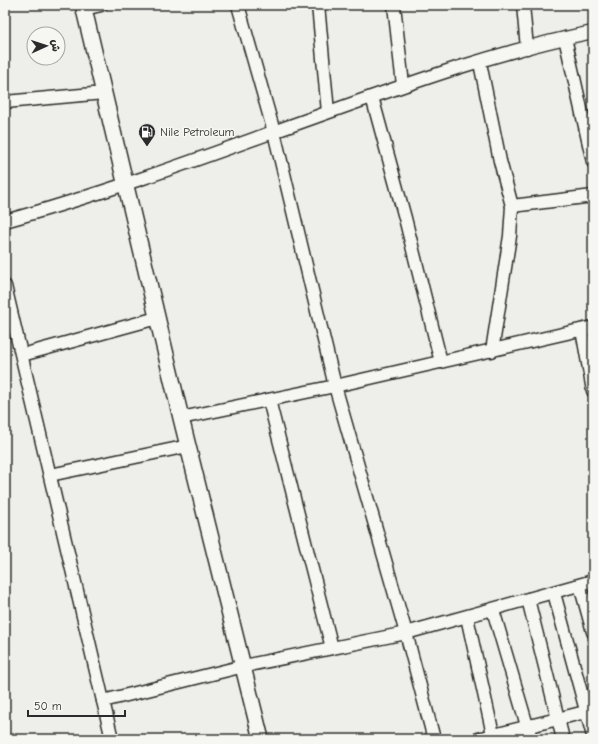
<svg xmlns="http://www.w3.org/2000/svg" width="598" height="744" viewBox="0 0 598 744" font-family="'Comic Neue','Playpen Sans Arabic',sans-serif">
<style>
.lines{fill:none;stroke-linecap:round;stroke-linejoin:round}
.minor-casing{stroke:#2b2b2b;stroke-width:15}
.tertiary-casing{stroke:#2b2b2b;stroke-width:18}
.minor{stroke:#f6f6f2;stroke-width:12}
.tertiary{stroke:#f6f6f2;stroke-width:15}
.labels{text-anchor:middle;stroke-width:3;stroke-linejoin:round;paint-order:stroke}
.poi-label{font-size:12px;fill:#2b2b2b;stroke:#f6f6f2;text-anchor:start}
</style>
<rect width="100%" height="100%" fill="#eeeeea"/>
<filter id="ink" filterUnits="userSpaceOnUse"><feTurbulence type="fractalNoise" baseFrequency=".025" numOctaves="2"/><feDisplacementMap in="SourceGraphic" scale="8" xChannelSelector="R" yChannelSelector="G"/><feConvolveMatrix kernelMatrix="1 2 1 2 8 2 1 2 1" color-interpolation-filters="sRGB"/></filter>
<g filter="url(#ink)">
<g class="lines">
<g class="minor-casing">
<g id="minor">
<path d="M238,5L274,132L335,386L406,633L434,739"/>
<path d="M318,5L328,112"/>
<path d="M394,5L403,85"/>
<path d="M523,5L527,48"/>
<path d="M84,9L101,5"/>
<path d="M565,38L593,162"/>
<path d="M480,63L500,161L512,206L510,236L492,351"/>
<path d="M372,97L405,218L441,362"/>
<path d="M5,102L104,93"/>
<path d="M512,206L593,196"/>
<path d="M5,221C96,196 185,164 273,132C378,95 483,54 593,32"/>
<path d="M5,286L112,739"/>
<path d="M582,330L593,391"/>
<path d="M22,355L157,318"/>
<path d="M269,400L332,648"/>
<path d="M181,418L335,386L593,327"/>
<path d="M50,475L188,446"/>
<path d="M580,585L593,632"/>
<path d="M554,593L593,736"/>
<path d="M528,599L563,739"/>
<path d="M493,610L531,739"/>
<path d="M467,617L494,739"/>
<path d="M103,701L244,666L406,633L593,581"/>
<path d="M478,739L593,710"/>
</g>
</g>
<g class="tertiary-casing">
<path id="tertiary" d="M83,5L181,418L261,739"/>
</g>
<use href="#minor" class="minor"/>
<use href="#tertiary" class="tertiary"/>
</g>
</g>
<defs>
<g id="fuel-pin" transform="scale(0.9)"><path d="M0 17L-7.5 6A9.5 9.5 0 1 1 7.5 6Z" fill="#2b2b2b" stroke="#f6f6f2"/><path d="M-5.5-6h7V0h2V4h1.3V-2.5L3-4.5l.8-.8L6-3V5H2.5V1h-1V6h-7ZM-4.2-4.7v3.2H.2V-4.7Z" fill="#fff"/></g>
</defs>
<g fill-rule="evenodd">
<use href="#fuel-pin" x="147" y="132"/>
</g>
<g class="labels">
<g class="poi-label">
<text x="160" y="136">Nile Petroleum</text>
</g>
</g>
<rect width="598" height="744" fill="none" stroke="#f6f6f2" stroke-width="20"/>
<rect x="10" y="10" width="578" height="724" fill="none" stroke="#2b2b2b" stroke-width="1.5" filter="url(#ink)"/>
<g transform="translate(46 46) rotate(87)"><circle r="19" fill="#f6f6f2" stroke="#a5a5a2"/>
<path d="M0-3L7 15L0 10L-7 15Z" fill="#2b2b2b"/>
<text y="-6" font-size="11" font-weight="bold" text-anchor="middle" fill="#2b2b2b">ش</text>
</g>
<path d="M28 710v6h97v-6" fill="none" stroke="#2b2b2b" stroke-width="2"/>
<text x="34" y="710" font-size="12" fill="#2b2b2b" stroke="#f6f6f2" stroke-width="3" paint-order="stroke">50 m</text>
</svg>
